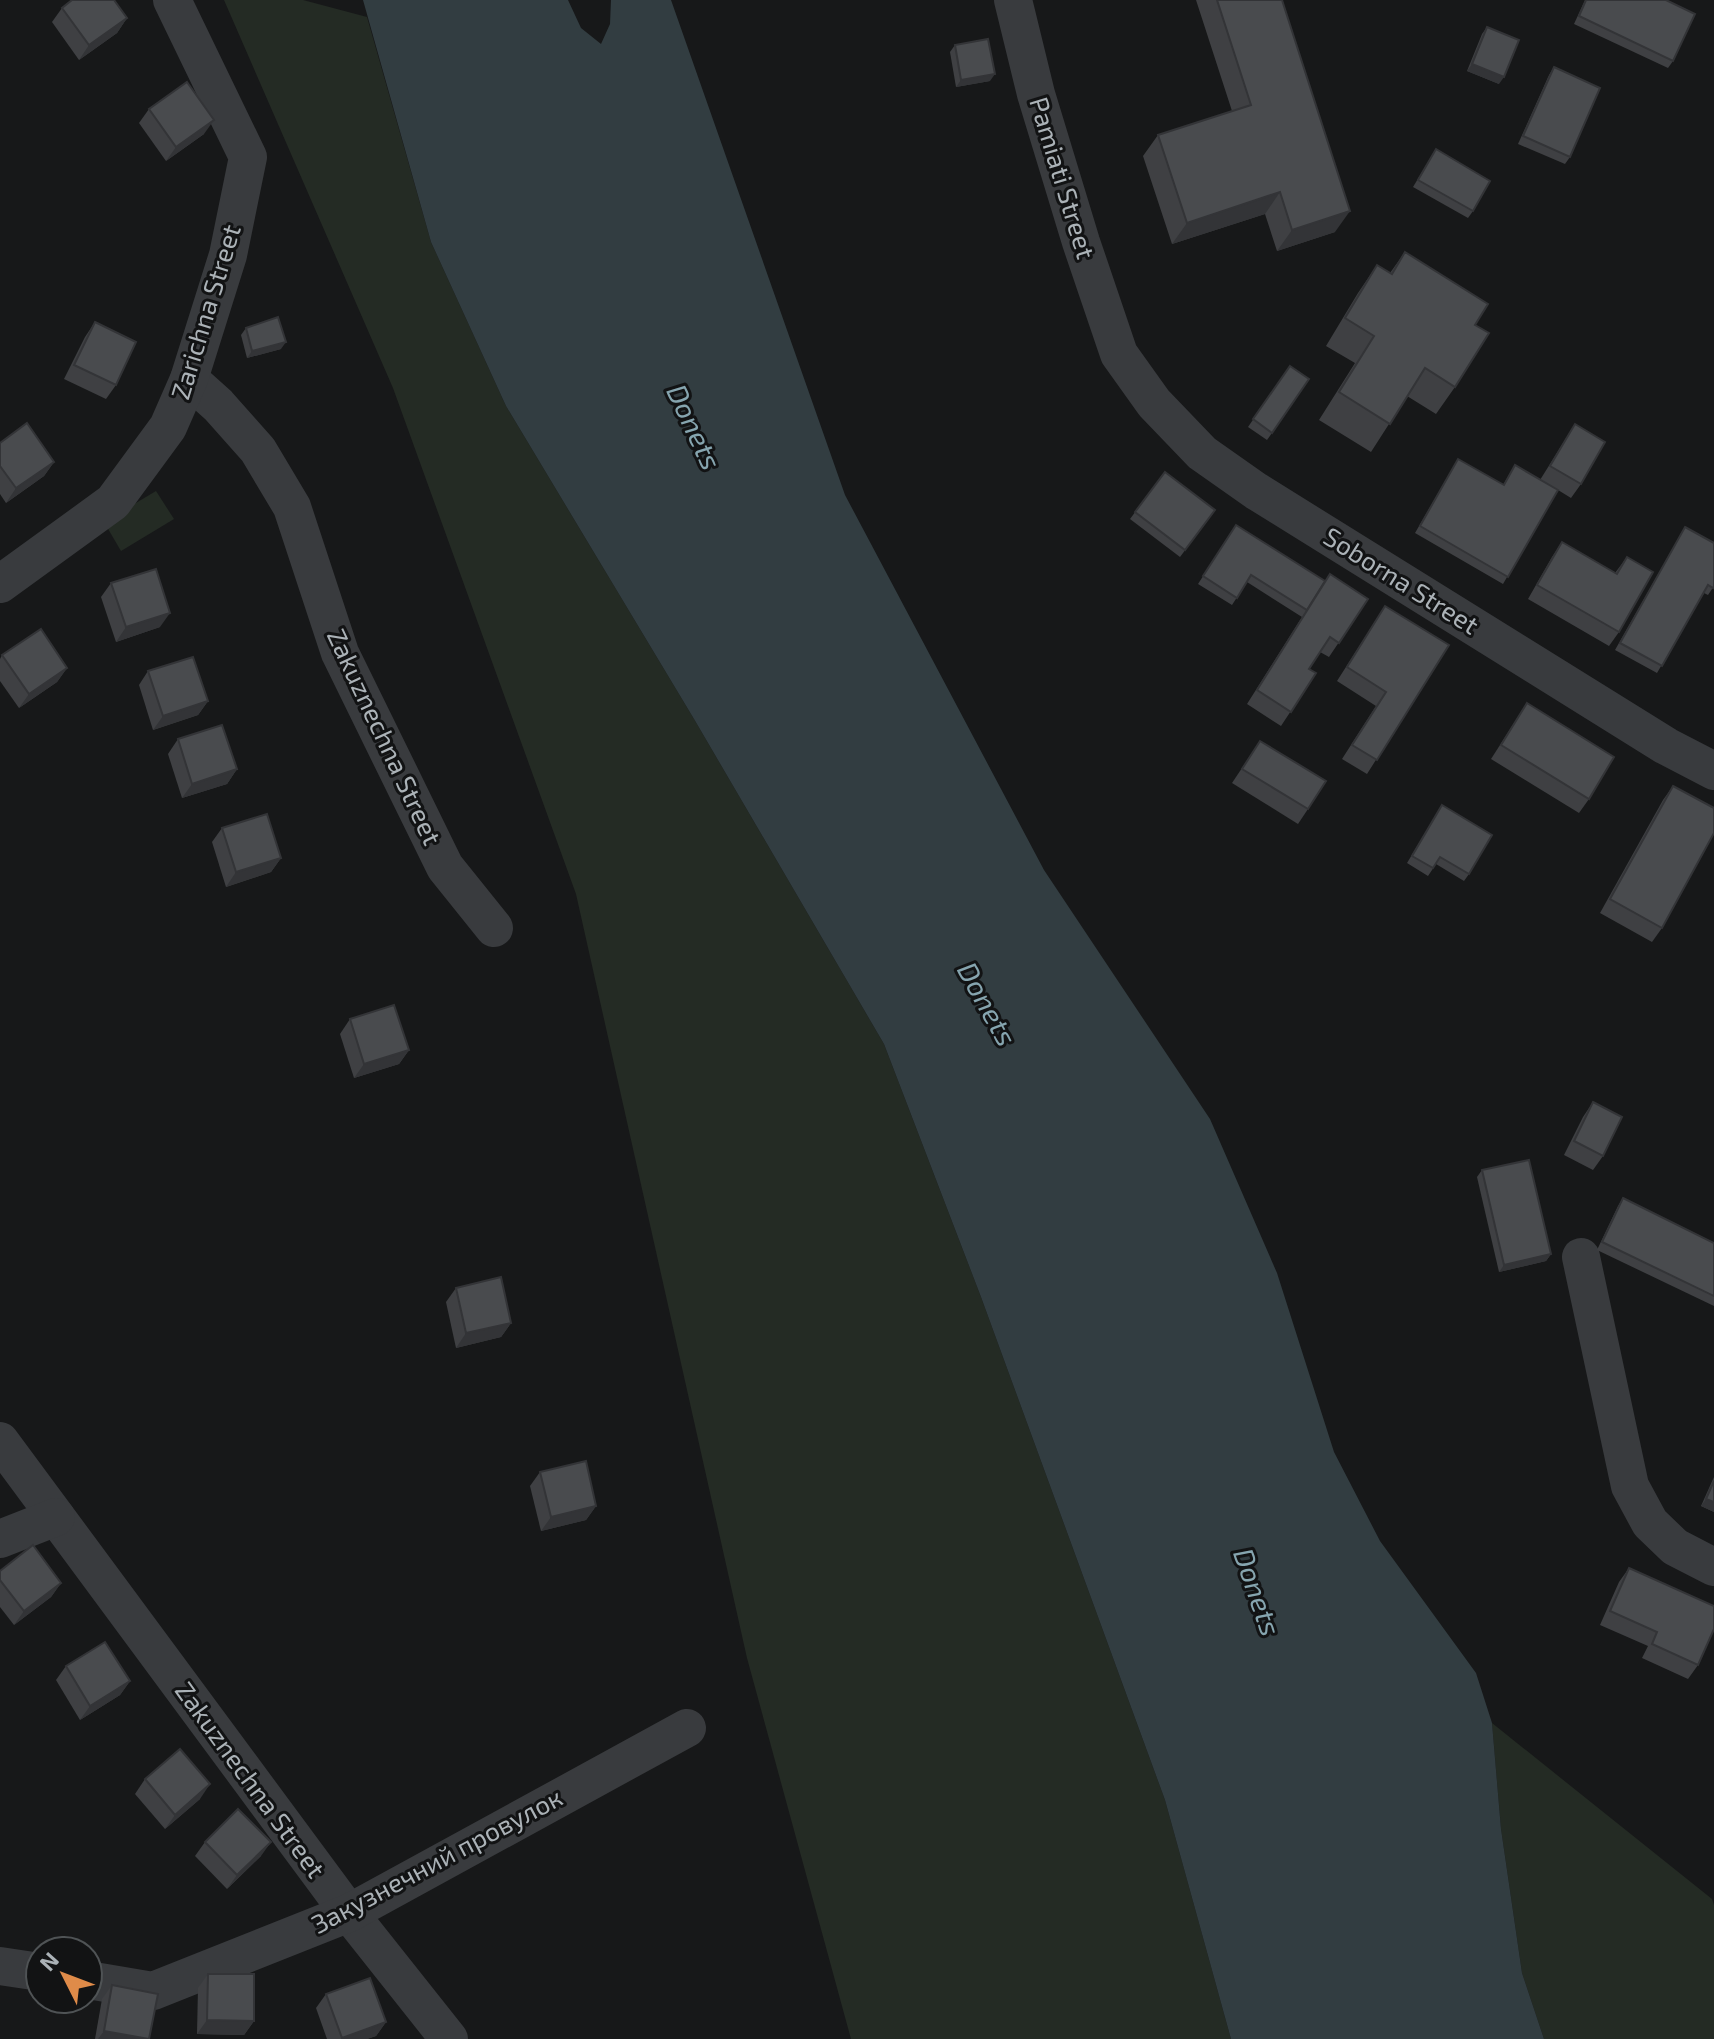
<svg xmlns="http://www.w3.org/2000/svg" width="1714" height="2039" viewBox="0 0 1714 2039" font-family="'Exo 2',sans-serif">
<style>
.green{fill:#242b24}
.water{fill:#323d41}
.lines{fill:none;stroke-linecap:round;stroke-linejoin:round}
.minor{stroke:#393b3e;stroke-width:38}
.wall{fill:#3f4043}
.shaded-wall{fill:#333437}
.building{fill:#494b4e;stroke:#333437;stroke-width:2}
.labels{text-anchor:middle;stroke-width:6;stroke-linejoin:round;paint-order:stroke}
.street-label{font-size:26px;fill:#abb2b7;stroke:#121314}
.water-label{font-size:28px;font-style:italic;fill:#86a5af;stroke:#121314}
</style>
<rect width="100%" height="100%" fill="#171819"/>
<g class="green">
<path d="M224,0H303L367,17L431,242L506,406L694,719L884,1044L981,1297L1165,1800L1231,2039H851L747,1658L576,894L393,388Z"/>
<path d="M156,491L174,519L121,551L104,522Z"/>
<path d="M1492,1723L1712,1899L1714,1905V2039H1544L1522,1973L1501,1829Z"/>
</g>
<path class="water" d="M363,0H568L581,28L601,44L610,24L611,0H671L845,495L1044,870L1210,1119L1277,1273L1334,1452L1380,1541L1476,1673L1492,1723L1501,1829L1522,1973L1544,2039H1231L1165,1800L981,1297L884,1044L694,719L506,406L431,242Z"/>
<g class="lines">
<g class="minor">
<path d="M1013,0L1036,94L1081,242L1119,354L1154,403L1202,453L1256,491L1666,746L1714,771"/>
<path d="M189,379L218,405L258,450L292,507L340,653L445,867L494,928"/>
<path d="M0,584L113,502L168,427L189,379L228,255L248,157L172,0"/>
<path d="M1581,1257L1630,1486L1650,1523L1675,1547L1714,1567"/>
<path d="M0,1441L349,1913L449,2039"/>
<path d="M0,1539L56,1517"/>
<path d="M0,1966L40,1972"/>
<path d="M88,1980L153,1991L349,1913L687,1728"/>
</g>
</g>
<g class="wall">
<path d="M1196,0H1282L1335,232L1277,251L1265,214L1172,244L1143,156L1158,135L1232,111Z"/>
<path d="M1585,0H1666L1673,61L1668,68L1574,24Z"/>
<path d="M62,8L127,18L117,33L79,60L52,22Z"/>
<path d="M1487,27L1499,84L1467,71L1482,34Z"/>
<path d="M955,45L990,81L956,87L950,52Z"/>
<path d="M1554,67L1570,157L1565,164L1518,144L1549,75Z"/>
<path d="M149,109L204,134L166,161L139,123Z"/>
<path d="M1436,149L1473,211L1468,218L1413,187Z"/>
<path d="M1405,252L1475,325L1455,387L1436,414L1407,396L1371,452L1319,420L1355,363L1326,346L1358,293L1377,265L1390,273Z"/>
<path d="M95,322L116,385L106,399L64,379L85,337Z"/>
<path d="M246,328L281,349L247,358L241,335Z"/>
<path d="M1290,366L1272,433L1267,440L1248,427Z"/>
<path d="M1575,424L1581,484L1571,498L1558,490L1503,584L1415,533L1458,459L1503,485L1515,465L1540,480Z"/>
<path d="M0,443L54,462L44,476L6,503L0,494Z"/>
<path d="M1165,472L1215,510L1180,557L1130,519Z"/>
<path d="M1236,525L1325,582L1330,574L1368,599L1329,657L1320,652L1309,669L1316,673L1281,726L1247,704L1309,606L1302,617L1247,582L1232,605L1198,584Z"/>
<path d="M1685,527L1714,586L1708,595L1704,593L1657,673L1615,650Z"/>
<path d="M1562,542L1615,573L1627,557L1619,632L1609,646L1528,599L1552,557Z"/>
<path d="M111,583L160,627L116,642L101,597Z"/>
<path d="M1385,606L1449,645L1367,774L1342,759L1376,706L1337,681Z"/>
<path d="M2,655L67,668L57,682L19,708L0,681V659Z"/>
<path d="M148,671L208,701L198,715L153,730L139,685Z"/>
<path d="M1527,703L1589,799L1579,813L1491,759Z"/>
<path d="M178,739L237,769L227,784L182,798L168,754Z"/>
<path d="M1260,741L1308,809L1298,824L1232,783Z"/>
<path d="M1673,786L1662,928L1652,942L1600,913L1663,800Z"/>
<path d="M1442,805L1469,874L1464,881L1436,864L1428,876L1407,863Z"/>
<path d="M222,828L281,858L271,872L226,887L212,842Z"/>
<path d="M350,1019L409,1050L399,1064L354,1078L340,1034Z"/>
<path d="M1593,1102L1603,1156L1593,1170L1564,1155L1583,1117Z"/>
<path d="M1482,1170L1551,1254L1546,1261L1499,1272L1477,1177Z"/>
<path d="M1623,1198L1714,1243V1306L1597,1250L1618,1206Z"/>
<path d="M456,1288L511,1323L501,1337L456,1348L446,1302Z"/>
<path d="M540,1472L596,1506L586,1520L541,1531L530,1486Z"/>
<path d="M1714,1477V1512L1701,1506Z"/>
<path d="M1629,1568L1698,1665L1688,1679L1642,1658L1648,1646L1600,1625L1619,1582Z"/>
<path d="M0,1571L61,1583L51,1597L14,1625L0,1607Z"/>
<path d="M66,1666L130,1681L120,1695L80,1720L56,1680Z"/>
<path d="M145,1779L200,1799L165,1829L135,1794Z"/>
<path d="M205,1842L261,1856L227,1889L195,1856Z"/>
<path d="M208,1974L254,2021L244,2035L197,2034L198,1988Z"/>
<path d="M112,1985L145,2039H95L102,1999Z"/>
<path d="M326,1994L386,2022L376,2036L367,2039H327L316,2008Z"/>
</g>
<g class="shaded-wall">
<path d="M127,18L117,33L79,60L89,45Z"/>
<path d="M1472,64L1504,77L1499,84L1467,71Z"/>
<path d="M995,74L990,81L956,87L961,80Z"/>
<path d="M214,120L204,134L166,161L176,147Z"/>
<path d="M1280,192L1265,214L1172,244L1187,223Z"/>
<path d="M1350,211L1335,232L1277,251L1292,230Z"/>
<path d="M286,342L281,349L247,358L252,351Z"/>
<path d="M54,462L44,476L6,503L16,488Z"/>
<path d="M170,613L160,627L116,642L126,627Z"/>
<path d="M67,668L57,682L19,708L29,694Z"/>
<path d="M208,701L198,715L153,730L163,716Z"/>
<path d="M237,769L227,784L182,798L192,784Z"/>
<path d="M281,858L271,872L226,887L236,872Z"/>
<path d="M409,1050L399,1064L354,1078L364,1064Z"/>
<path d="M1551,1254L1546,1261L1499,1272L1504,1265Z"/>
<path d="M511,1323L501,1337L456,1348L466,1333Z"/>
<path d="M1706,1499L1714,1502V1512L1701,1506Z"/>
<path d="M596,1506L586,1520L541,1531L551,1517Z"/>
<path d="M61,1583L51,1597L14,1625L24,1611Z"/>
<path d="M130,1681L120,1695L80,1720L90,1706Z"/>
<path d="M210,1784L200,1799L165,1829L175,1815Z"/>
<path d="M271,1842L261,1856L227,1889L237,1875Z"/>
<path d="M207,2020L254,2021L244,2035L197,2034Z"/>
<path d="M386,2022L376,2036L367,2039H341Z"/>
<path d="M104,2031L145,2039H98Z"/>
</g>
<g class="building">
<path d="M72,0H114L127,18L89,45L62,8Z"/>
<path d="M1217,0H1282L1350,211L1292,230L1280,192L1187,223L1158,135L1251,105Z"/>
<path d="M1586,0H1666L1695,14L1673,61L1579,16Z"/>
<path d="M1487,27L1519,40L1504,77L1472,64Z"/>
<path d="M988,39L995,74L961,80L955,45Z"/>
<path d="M1554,67L1600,88L1570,157L1523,136Z"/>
<path d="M187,82L214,120L176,147L149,109Z"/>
<path d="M1436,149L1490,181L1473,211L1418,180Z"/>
<path d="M1405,252L1488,304L1475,325L1489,333L1455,387L1425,368L1390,424L1339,392L1374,336L1345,318L1377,265L1392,274Z"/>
<path d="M278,317L286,342L252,351L246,328Z"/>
<path d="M95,322L136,342L116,385L74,365Z"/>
<path d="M1290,366L1309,379L1272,433L1253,419Z"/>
<path d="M27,423L54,462L16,488L0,466V443Z"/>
<path d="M1575,424L1605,442L1581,484L1550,466Z"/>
<path d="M1458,459L1504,485L1515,465L1558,490L1508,577L1420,526Z"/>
<path d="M1165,472L1215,510L1185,550L1135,512Z"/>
<path d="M1236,525L1325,581L1307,610L1251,575L1237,598L1203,576Z"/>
<path d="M1685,527L1714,543V586L1713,588L1708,585L1662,666L1620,643Z"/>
<path d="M1562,542L1617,574L1627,557L1653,572L1619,632L1537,585Z"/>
<path d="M156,569L170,613L126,627L111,583Z"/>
<path d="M1330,574L1368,599L1339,643L1330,637L1309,669L1316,673L1291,712L1257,690Z"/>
<path d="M1385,606L1449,645L1377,760L1352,745L1386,692L1347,667Z"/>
<path d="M41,629L67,668L29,694L2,655Z"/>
<path d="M193,657L208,701L163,716L148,671Z"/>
<path d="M1527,703L1614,757L1589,799L1501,745Z"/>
<path d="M222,725L237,769L192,784L178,739Z"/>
<path d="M1260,741L1326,781L1308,809L1242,769Z"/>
<path d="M1673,786L1714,808V833L1662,928L1610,899Z"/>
<path d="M1442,805L1492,835L1469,874L1440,857L1433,868L1412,856Z"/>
<path d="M267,814L281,858L236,872L222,828Z"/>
<path d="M394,1005L409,1050L364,1064L350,1019Z"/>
<path d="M1593,1102L1622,1117L1603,1156L1574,1141Z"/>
<path d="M1529,1160L1551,1254L1504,1265L1482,1170Z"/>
<path d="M1623,1198L1714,1243V1296L1602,1242Z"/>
<path d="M501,1277L511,1323L466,1333L456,1288Z"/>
<path d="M586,1461L596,1506L551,1517L540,1472Z"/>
<path d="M1714,1481V1502L1706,1499Z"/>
<path d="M33,1545L61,1583L24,1611L0,1580V1571Z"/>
<path d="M1629,1568L1714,1606V1629L1698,1665L1652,1644L1657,1632L1610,1611Z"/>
<path d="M105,1642L130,1681L90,1706L66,1666Z"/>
<path d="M180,1749L210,1784L175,1815L145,1779Z"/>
<path d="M238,1809L271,1842L237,1875L205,1842Z"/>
<path d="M208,1974H254V2021L207,2020Z"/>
<path d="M370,1978L386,2022L342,2038L326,1994Z"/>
<path d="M112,1985L158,1994L149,2039L104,2031Z"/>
</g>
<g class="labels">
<g class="street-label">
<text transform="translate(1062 178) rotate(73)" y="9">Pamiati Street</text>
<text transform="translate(206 312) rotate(-73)" y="9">Zarichna Street</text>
<text transform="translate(1401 581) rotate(32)" y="9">Soborna Street</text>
<text transform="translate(384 737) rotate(65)" y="9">Zakuznechna Street</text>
<text transform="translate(250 1780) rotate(54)" y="9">Zakuznechna Street</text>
<text transform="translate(437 1861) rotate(-28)" y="9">Закузнечний провулок</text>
</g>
<g class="water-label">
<text transform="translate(694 427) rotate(65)" y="10">Donets</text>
<text transform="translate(987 1004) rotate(61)" y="10">Donets</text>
<text transform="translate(1257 1592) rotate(71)" y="10">Donets</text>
</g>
</g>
<g transform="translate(64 1975) rotate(312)"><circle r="38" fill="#121314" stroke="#4f5355" stroke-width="2"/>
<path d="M0-6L14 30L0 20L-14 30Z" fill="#df8b49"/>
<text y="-12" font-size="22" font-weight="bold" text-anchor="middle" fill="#abb2b7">N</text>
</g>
</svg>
